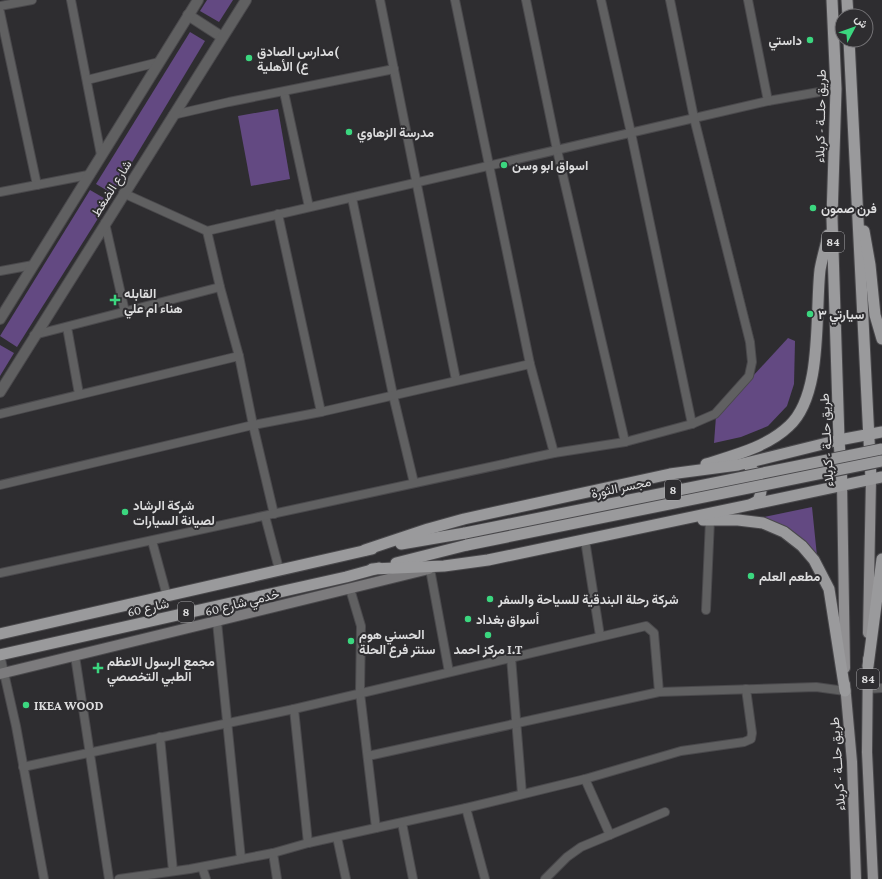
<svg xmlns="http://www.w3.org/2000/svg" width="882" height="879" viewBox="0 0 882 879" font-family="'Crimson Pro',Vazirmatn,serif">
<style>
.green{fill:#634982}
.lines{fill:none;stroke-linecap:round;stroke-linejoin:round}
.minor-casing{stroke:#4a494c;stroke-width:10}
.tertiary-casing{stroke:#4a494c;stroke-width:12}
.secondary-casing{stroke:#4a494c;stroke-width:12}
.primary-casing{stroke:#4a494c;stroke-width:12}
.trunk-casing{stroke:#4a494c;stroke-width:13}
.minor{stroke:#606061;stroke-width:8}
.tertiary{stroke:#606061;stroke-width:10}
.secondary{stroke:#7c7b7d;stroke-width:10}
.primary{stroke:#919092;stroke-width:10}
.trunk{stroke:#9a9a9c;stroke-width:11}
.trunk-bridge-casing{stroke:#4a494c;stroke-width:13;stroke-linecap:butt}
.trunk-bridge{stroke:#9a9a9c;stroke-width:11}
.poi-dot{fill:#3bd77f;stroke:#2e2d30;stroke-width:1.5}
.labels{text-anchor:middle;stroke-width:4;stroke-linejoin:round;paint-order:stroke}
.shield{fill:#2e2d30;stroke:#a8a8aa;stroke-width:1}
.shield-label{font-size:12px;font-weight:bold;fill:#ddddde}
.poi-label{font-size:13px;font-weight:bold;fill:#ddddde;stroke:#2e2d30;text-anchor:start}
.street-label{font-size:13px;fill:#ddddde;stroke:#2e2d30}
</style>
<rect width="100%" height="100%" fill="#2e2d30"/>
<g class="green">
<path d="M207,0H233L219,22L200,11Z"/>
<path d="M190,32L205,41L113,194L96,184Z"/>
<path d="M278,109L290,179L251,186L238,116Z"/>
<path d="M90,190L109,201L17,347L0,336Z"/>
<path d="M788,338L795,341L794,384L787,406L768,426L741,437L714,443L716,416Z"/>
<path d="M0,345L14,353L0,376Z"/>
<path d="M812,507L817,556L779,524L764,517Z"/>
</g>
<g class="lines">
<g class="minor-casing">
<g id="minor">
<path d="M71,0L101,155"/>
<path d="M380,0L456,380"/>
<path d="M455,0L530,364L554,453"/>
<path d="M526,0L557,150L625,442"/>
<path d="M601,0L631,133L692,424"/>
<path d="M748,0L768,101"/>
<path d="M0,6L32,0"/>
<path d="M0,12L37,185"/>
<path d="M87,80L159,62"/>
<path d="M284,92L309,207"/>
<path d="M173,115L229,102L394,69"/>
<path d="M0,192L88,175"/>
<path d="M123,193L207,231L768,101L836,89"/>
<path d="M352,198L393,395L414,483"/>
<path d="M278,214L321,412"/>
<path d="M105,223L125,312"/>
<path d="M207,231L220,287L239,356L253,425L274,514"/>
<path d="M0,271L33,265"/>
<path d="M67,327L79,394"/>
<path d="M34,335L220,287"/>
<path d="M0,414L239,356"/>
<path d="M0,485L253,425L321,412L530,364"/>
<path d="M265,516L279,569"/>
<path d="M585,540L600,636"/>
<path d="M152,541L167,596"/>
<path d="M430,569L449,672"/>
<path d="M0,573L554,453L625,442L692,424L715,414L749,376L752,362L750,342L694,118L670,0"/>
<path d="M350,589L361,626L360,693L376,828"/>
<path d="M706,610L710,520"/>
<path d="M217,622L241,859"/>
<path d="M0,655L16,726L44,879"/>
<path d="M75,656L109,879"/>
<path d="M511,657L522,794"/>
<path d="M868,689L882,688"/>
<path d="M294,709L308,843"/>
<path d="M160,737L173,871"/>
<path d="M368,756L659,692L816,687L845,691"/>
<path d="M23,767L294,709L646,626L654,633L659,692"/>
<path d="M585,779L610,835"/>
<path d="M466,808L485,879"/>
<path d="M402,823L413,879"/>
<path d="M337,837L346,879"/>
<path d="M273,853L277,879"/>
<path d="M202,867L206,879"/>
<path d="M119,879L190,869L273,853L308,843L466,808L585,779L681,751L744,742L751,739L752,733L746,689"/>
<path d="M545,879L567,857L581,847L665,812"/>
</g>
</g>
<g class="tertiary-casing">
<g id="tertiary">
<path d="M188,15L222,37"/>
<path d="M0,319L198,0"/>
<path d="M0,392L246,0"/>
</g>
</g>
<g class="secondary-casing">
<path id="secondary" d="M0,674L429,569"/>
</g>
<g class="primary-casing">
<g id="primary">
<path d="M842,484L845,668"/>
<path d="M868,633L871,479"/>
<path d="M868,659L867,752L873,879"/>
<path d="M845,684L852,762L856,879"/>
</g>
</g>
<g class="trunk-casing">
<g id="trunk">
<path d="M832,0L836,89L832,218L839,440L842,484"/>
<path d="M847,0L848,16"/>
<path d="M849,40L871,479"/>
<path d="M864,231L870,265L875,315L882,339"/>
<path d="M706,464C735,455 767,447 789,426C823,395 815,314 820,270C822,258 826,246 828,235"/>
<path d="M750,468C762,476 764,488 758,501L752,504"/>
<path d="M703,520H738L763,523L784,532L802,546L814,560L829,589L845,691"/>
<path d="M401,544L465,533"/>
<path d="M365,550L428,529L464,519L670,474L738,465L839,440L882,432"/>
<path d="M396,563L467,545"/>
<path d="M372,569L444,566L488,560L882,477"/>
<path d="M0,634L372,549"/>
<path d="M0,655L346,577L379,568"/>
<path d="M868,666L882,559"/>
</g>
</g>
<use href="#minor" class="minor"/>
<use href="#tertiary" class="tertiary"/>
<use href="#secondary" class="secondary"/>
<use href="#primary" class="primary"/>
<use href="#trunk" class="trunk"/>
<g class="trunk-bridge-casing">
<g id="trunk-bridge">
<path d="M465,533L882,449"/>
<path d="M467,545L882,461"/>
</g>
</g>
<use href="#trunk-bridge" class="trunk-bridge"/>
</g>
<g class="poi-dot">
<circle cx="810" cy="40" r="4"/>
<circle cx="249" cy="58" r="4"/>
<circle cx="349" cy="132" r="4"/>
<circle cx="504" cy="165" r="4"/>
<circle cx="813" cy="208" r="4"/>
<path d="M113 294h4v4h4v4h-4v4h-4v-4h-4v-4h4z"/>
<circle cx="810" cy="314" r="4"/>
<circle cx="125" cy="512" r="4"/>
<circle cx="751" cy="576" r="4"/>
<circle cx="490" cy="599" r="4"/>
<circle cx="468" cy="619" r="4"/>
<circle cx="488" cy="635" r="4"/>
<circle cx="351" cy="641" r="4"/>
<path d="M96 662h4v4h4v4h-4v4h-4v-4h-4v-4h4z"/>
<circle cx="26" cy="705" r="4"/>
</g>
<g class="labels">
<g class="shield">
<rect x="822" y="232" width="22" height="20" rx="3"/>
<rect x="665" y="480" width="16" height="20" rx="3"/>
<rect x="178" y="602" width="16" height="20" rx="3"/>
<rect x="857" y="669" width="22" height="20" rx="3"/>
</g>
<g class="shield-label">
<text x="833" y="246">84</text>
<text x="673" y="494">8</text>
<text x="186" y="616">8</text>
<text x="868" y="683">84</text>
</g>
<g class="poi-label">
<text x="802" y="45" text-anchor="end">داستي</text>
<text x="257" y="56">مدارس الصادق(<tspan x="257" dy="15">ع) الأهلية</tspan></text>
<text x="357" y="137">مدرسة الزهاوي</text>
<text x="512" y="170">اسواق ابو وسن</text>
<text x="821" y="213">فرن صمون</text>
<text x="124" y="298">القابله<tspan x="124" dy="15">هناء ام علي</tspan></text>
<text x="818" y="319">سيارتي ٣</text>
<text x="133" y="510">شركة الرشاد<tspan x="133" dy="15">لصيانة السيارات</tspan></text>
<text x="759" y="581">مطعم العلم</text>
<text x="498" y="604">شركة رحلة البندقية للسياحة والسفر</text>
<text x="476" y="624">أسواق بغداد</text>
<text x="359" y="639">الحسني هوم<tspan x="359" dy="15">سنتر فرع الحلة</tspan></text>
<text x="488" y="654" text-anchor="middle">مركز احمد I.T</text>
<text x="107" y="666">مجمع الرسول الاعظم<tspan x="107" dy="15">الطبي التخصصي</tspan></text>
<text x="34" y="710">IKEA WOOD</text>
</g>
<g class="street-label">
<text transform="translate(820 116) rotate(-89)" y="5">طريق حلــة - كربلاء</text>
<text transform="translate(111 188) rotate(-58)" y="5">شارع الضغط</text>
<text transform="translate(826 440) rotate(-93)" y="5">طريق حلــة - كربلاء</text>
<text transform="translate(621 487) rotate(-12)" y="5">مجسر الثورة</text>
<text transform="translate(242 602) rotate(-14)" y="5">خدمي شارع 60</text>
<text transform="translate(148 607) rotate(-13)" y="5">شارع 60</text>
<text transform="translate(837 764) rotate(-94)" y="5">طريق حلــة - كربلاء</text>
</g>
</g>
<g transform="translate(854 28) rotate(49)"><circle r="19" fill="#2e2d30" stroke="#747376"/>
<path d="M0-3L7 15L0 10L-7 15Z" fill="#3bd77f"/>
<text y="-6" font-size="11" font-weight="bold" text-anchor="middle" fill="#ddddde">ش</text>
</g>
</svg>
